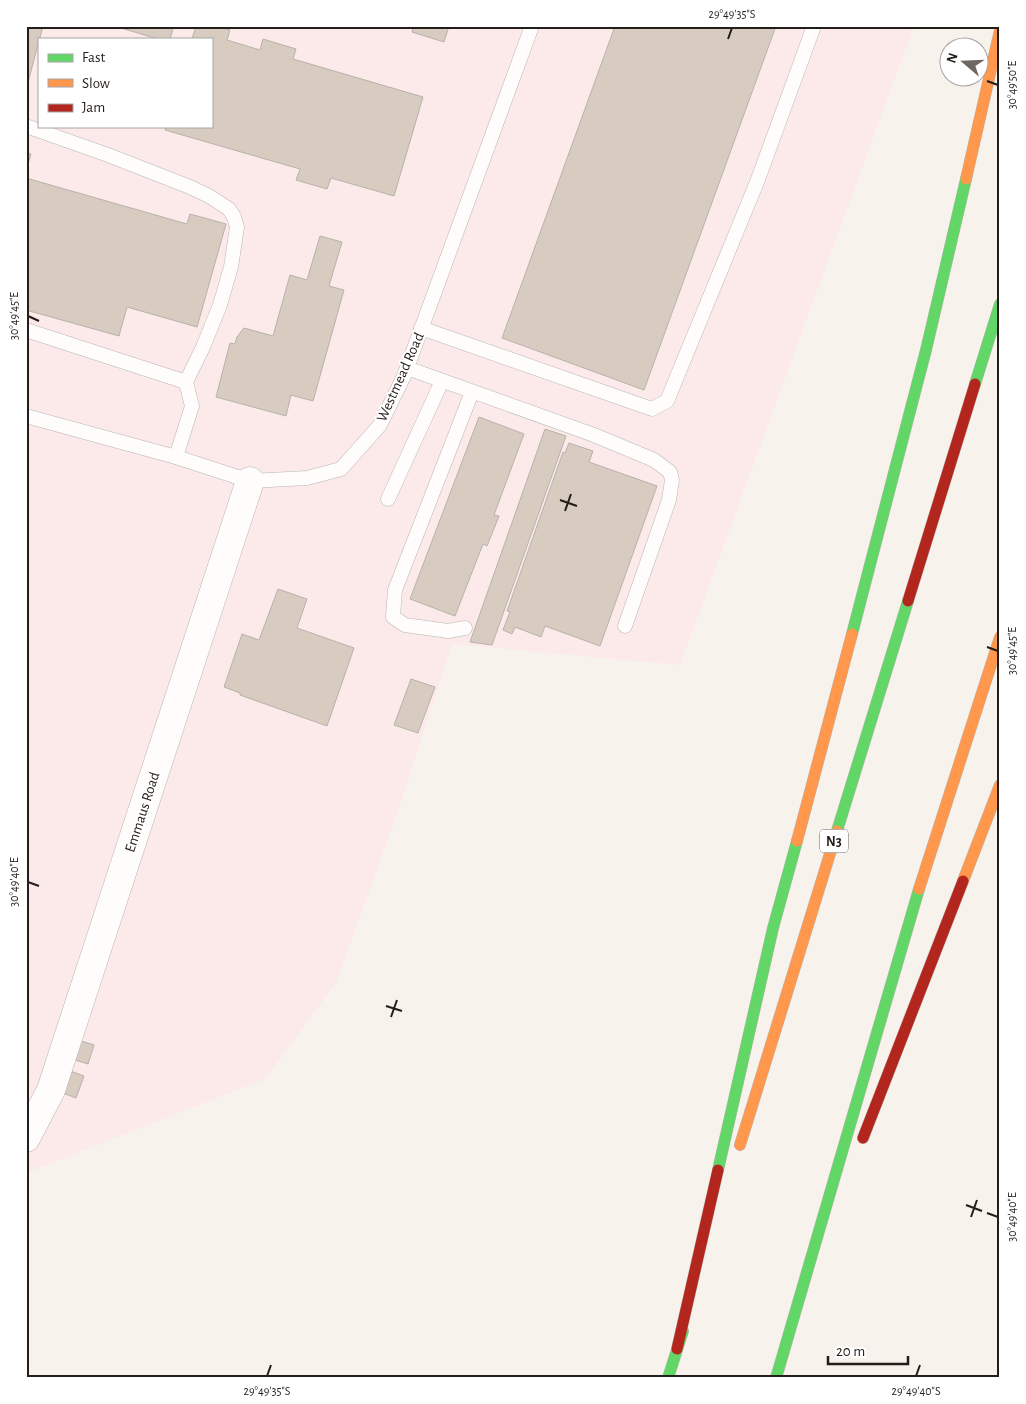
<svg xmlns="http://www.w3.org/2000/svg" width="1026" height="1404" viewBox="0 0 1026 1404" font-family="'Alegreya Sans',sans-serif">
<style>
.industrial{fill:#fbeae9;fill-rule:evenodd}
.building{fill:#d8ccc0;stroke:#b7b1ac}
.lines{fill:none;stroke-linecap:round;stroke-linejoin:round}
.lane-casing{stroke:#bab5b0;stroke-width:15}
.street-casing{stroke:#bab5b0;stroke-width:29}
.fast-casing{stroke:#bab5b0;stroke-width:12}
.slow-casing{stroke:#bab5b0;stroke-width:12}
.jam-casing{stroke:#bab5b0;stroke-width:12}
.lane{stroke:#fefdfc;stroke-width:14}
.street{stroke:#fefdfc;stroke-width:28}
.fast{stroke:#63d668;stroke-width:11}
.slow{stroke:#ff974d;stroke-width:11}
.jam{stroke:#b3261e;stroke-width:11}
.ticks{fill:none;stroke:#231e19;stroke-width:2}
.labels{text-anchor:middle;stroke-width:4;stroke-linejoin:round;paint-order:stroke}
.shield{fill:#fff;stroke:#65625e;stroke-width:1}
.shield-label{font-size:14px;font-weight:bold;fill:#231e19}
.street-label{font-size:15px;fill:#231e19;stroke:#fff}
.neatline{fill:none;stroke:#231e19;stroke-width:2}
.ticks-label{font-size:12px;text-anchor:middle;fill:#231e19}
</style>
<rect width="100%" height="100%" fill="#f8f2ec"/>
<path class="industrial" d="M26,26H914L680,665L452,644L398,811L336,983L265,1079L26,1173ZM39,39H211V126H39Z"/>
<g class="building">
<path d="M26,26H43L27,86H26Z"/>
<path d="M114,26H174L170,39H158Z"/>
<path d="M196,26H216L230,30L227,40L260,50L263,39L296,49L293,59L423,97L394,196L331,178L327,189L296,180L300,169L165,130L167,126H211V39H192Z"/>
<path d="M414,26H449L444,42L412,32Z"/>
<path d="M615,26H776L644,390L502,338Z"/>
<path d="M26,153L31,154L26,171Z"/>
<path d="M26,178L187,224L190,214L226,224L197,327L127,307L119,336L26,310Z"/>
<path d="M320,236L342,242L329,286L344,290L313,401L291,395L286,416L216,397L230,343L235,344L237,337L244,328L273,336L290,275L307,280Z"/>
<path d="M479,417L524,434L494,515L499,516L487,546L483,544L455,616L410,599Z"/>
<path d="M545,429L566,436L492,645L470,642Z"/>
<path d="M569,443L593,451L589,462L657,486L600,646L545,626L541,637L515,627L512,634L503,630L510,612L507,611L563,452L565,453Z"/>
<path d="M278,589L307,599L297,628L354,648L327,726L240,695V693L224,687L242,634L259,640Z"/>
<path d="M411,679L435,687L418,733L394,725Z"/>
<path d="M75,1039L94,1045L88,1064L69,1058Z"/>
<path d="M65,1069L84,1076L76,1098L57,1091Z"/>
</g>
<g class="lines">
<g class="lane-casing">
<g id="lane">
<path d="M26,126L108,155L190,187L209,196L229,209L234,217L237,227L231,267L220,305L203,347L186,382L192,406L176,457"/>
<path d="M421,328L652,409L667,401L757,182L814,26"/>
<path d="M26,330L186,382"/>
<path d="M407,368L594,435L654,460L670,472L672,480L669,500L625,626"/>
<path d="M26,416L176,457L250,481L307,478L341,469L380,425L404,376L532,26"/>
<path d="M388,499L442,381"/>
<path d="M465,628L448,631L405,625L393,617L395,590L472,392"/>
</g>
</g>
<g class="street-casing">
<path id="street" d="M26,1138L51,1090L250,481"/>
</g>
<g class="fast-casing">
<g id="fast">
<path d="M975,384L1000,304"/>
<path d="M852,634L926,350L966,179"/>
<path d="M837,831L908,601"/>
<path d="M718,1170L773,928L797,841"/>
<path d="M668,1378L683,1331"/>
<path d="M776,1378L919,889"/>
</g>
</g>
<g class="slow-casing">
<g id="slow">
<path d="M966,179L1000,30"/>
<path d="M797,841L852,634"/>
<path d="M963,881L1000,785"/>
<path d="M919,889L1000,637"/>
<path d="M740,1145L837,831"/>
</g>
</g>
<g class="jam-casing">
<g id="jam">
<path d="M908,601L975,384"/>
<path d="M863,1138L963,881"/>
<path d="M677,1349L718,1170"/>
</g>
</g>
<use href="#lane" class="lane"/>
<use href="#street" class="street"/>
<use href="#fast" class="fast"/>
<use href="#slow" class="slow"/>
<use href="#jam" class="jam"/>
</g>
<path class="ticks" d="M728,39L732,28M987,81L998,85M28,316L39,321M560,500L577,506M565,511L571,494M987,647L998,651M28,882L39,886M386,1006L402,1011M391,1017L397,1000M966,1205L982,1211M987,1213L998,1217M971,1217L977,1200M267,1376L271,1365M916,1376L920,1365"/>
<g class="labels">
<rect class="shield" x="820" y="829.5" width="28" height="23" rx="4"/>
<g class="shield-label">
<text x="834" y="846">N3</text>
</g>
<g class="street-label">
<text transform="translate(400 377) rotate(-66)" y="5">Westmead Road</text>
<text transform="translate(142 812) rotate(-72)" y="5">Emmaus Road</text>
</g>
</g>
<rect width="1026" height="1404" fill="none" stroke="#ffffff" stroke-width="55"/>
<rect x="38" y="38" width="175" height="90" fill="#ffffff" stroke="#a7a5a3"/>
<rect x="48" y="54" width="25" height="8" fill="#63d668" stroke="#a7a5a3"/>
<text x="82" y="62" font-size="15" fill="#231e19">Fast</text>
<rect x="48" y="79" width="25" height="8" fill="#ff974d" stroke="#a7a5a3"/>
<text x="82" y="88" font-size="15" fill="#231e19">Slow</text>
<rect x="48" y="104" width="25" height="8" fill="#b3261e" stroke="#a7a5a3"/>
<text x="82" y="112" font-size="15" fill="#231e19">Jam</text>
<g transform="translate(964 62) rotate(289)"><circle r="24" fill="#ffffff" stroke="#a7a5a3"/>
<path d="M0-4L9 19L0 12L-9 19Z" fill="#6e6863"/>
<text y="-8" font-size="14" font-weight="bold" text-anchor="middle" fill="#231e19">N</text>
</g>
<path d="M828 1356v8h80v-8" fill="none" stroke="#231e19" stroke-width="2.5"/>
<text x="836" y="1356" font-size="15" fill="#231e19" stroke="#ffffff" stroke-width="4" paint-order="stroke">20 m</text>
<rect x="28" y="28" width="970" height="1348" class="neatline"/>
<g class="ticks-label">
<text x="732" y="18">29°49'35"S</text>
<text transform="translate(1012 85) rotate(-90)" y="4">30°49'50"E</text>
<text transform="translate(14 316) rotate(-90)" y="4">30°49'45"E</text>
<text transform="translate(1012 651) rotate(-90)" y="4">30°49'45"E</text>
<text transform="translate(14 882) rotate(-90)" y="4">30°49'40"E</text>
<text transform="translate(1012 1217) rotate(-90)" y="4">30°49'40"E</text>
<text x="267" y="1395">29°49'35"S</text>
<text x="916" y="1395">29°49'40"S</text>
</g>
</svg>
